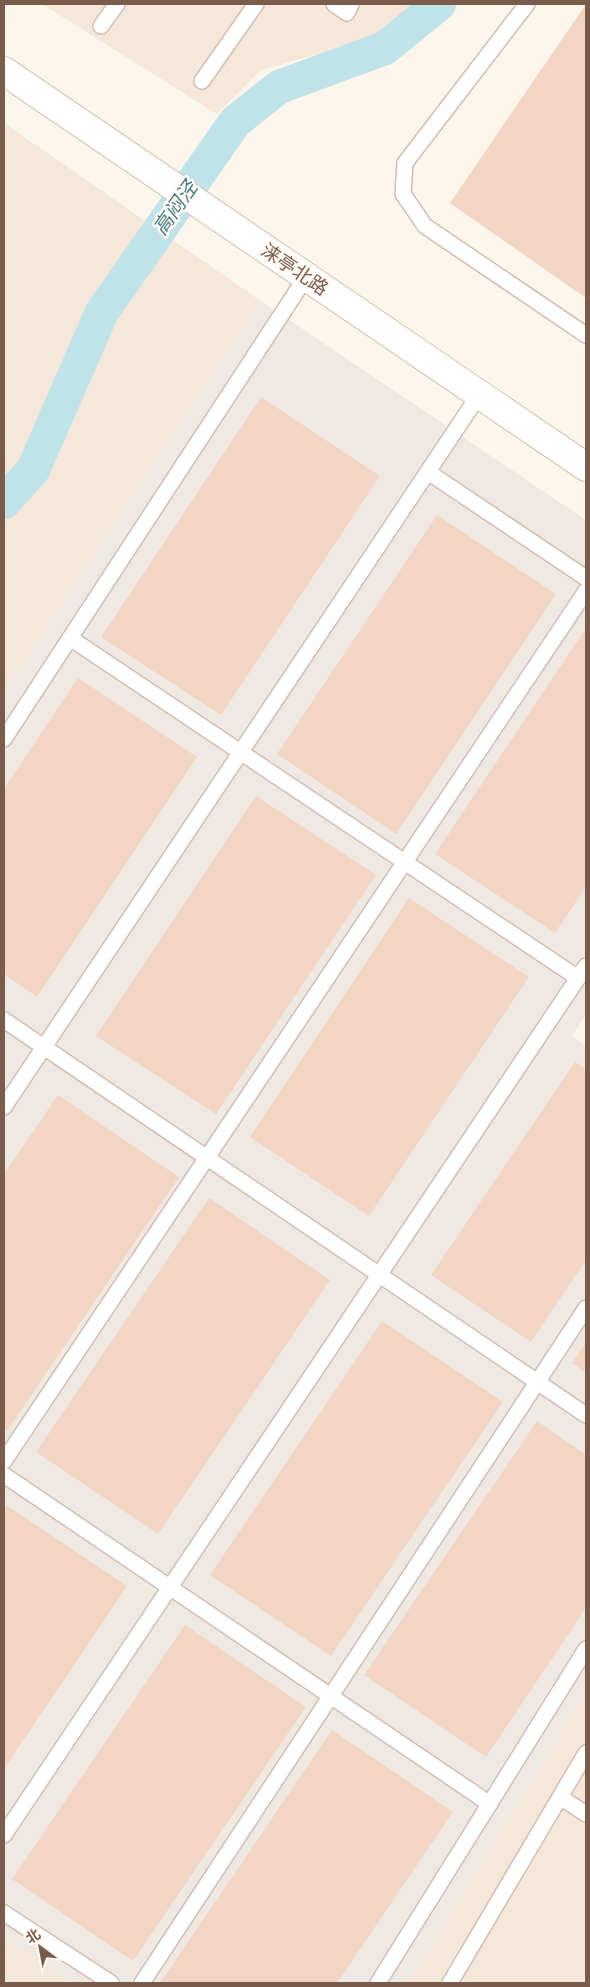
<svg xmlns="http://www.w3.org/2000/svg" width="590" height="1987" viewBox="0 0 590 1987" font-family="'Alegreya Sans','Noto Sans SC',sans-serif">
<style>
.residential{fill:#f5e8da}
.industrial{fill:#efe9e4}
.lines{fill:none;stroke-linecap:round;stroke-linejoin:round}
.canal{stroke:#bfe3e8;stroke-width:34}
.building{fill:#f3d5c3}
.lane-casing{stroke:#d1beb0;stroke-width:18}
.secondary-casing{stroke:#d6c0b0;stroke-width:30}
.lane{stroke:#fff;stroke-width:15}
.secondary{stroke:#fff;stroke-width:28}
.labels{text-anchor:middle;stroke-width:5;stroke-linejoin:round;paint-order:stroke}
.street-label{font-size:19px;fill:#7a5c4d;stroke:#fffaf3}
.water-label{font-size:20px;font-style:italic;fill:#437c86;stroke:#fffaf3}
</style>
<rect width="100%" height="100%" fill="#fdf6ec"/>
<g class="residential">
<path d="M42,4H420L378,37L261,70L217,114Z"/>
<path d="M4,123L261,301L4,693Z"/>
<path d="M586,1692V1983H408Z"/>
<path d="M4,1937L74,1983H4Z"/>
</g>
<path class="industrial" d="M261,301L586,520V1014L572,1036L586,1046V1692L408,1983H74L4,1937V693Z"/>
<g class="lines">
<path class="canal" d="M4,502L33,470L102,312L235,122L279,87L385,48L439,4"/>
</g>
<g class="building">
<path d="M586,4V298L450,203Z"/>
<path d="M261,397L380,476L221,715L101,637Z"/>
<path d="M437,515L556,594L396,834L277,754Z"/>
<path d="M586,628V887L555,933L435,854Z"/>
<path d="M78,678L197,757L37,997L4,974V789Z"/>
<path d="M256,796L376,875L216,1114L96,1036Z"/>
<path d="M409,898L529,977L369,1216L250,1137Z"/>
<path d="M575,1062L586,1069V1260L531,1342L431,1275Z"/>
<path d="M58,1095L179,1177L7,1431L4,1429V1174Z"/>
<path d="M209,1198L330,1280L158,1534L36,1452Z"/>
<path d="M382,1321L503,1402L331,1656L210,1575Z"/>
<path d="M586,1342V1373L572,1363Z"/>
<path d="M537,1421L586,1455V1608L486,1757L364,1675Z"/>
<path d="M6,1505L127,1586L4,1769V1509Z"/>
<path d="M185,1625L306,1707L133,1961L12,1879Z"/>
<path d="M332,1730L453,1812L337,1983H160Z"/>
</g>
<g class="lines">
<g class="lane-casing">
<g id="lane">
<path d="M334,4L347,13L351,4"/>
<path d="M527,4L405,163L403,194L425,226L586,335"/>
<path d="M101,26L117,4"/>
<path d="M202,81L256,4"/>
<path d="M428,472L586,578"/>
<path d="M70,638L578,978"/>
<path d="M4,739L306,277"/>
<path d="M4,1020L586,1415"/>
<path d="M4,1107L479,395"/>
<path d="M4,1461L586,591"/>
<path d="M4,1475L490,1804"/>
<path d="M560,1797L586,1814"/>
<path d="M4,1835L586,966"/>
<path d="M4,1913L111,1983"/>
<path d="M142,1983L586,1308"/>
<path d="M378,1983L586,1649"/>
<path d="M450,1983L586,1753"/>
</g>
</g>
<g class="secondary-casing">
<path id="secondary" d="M4,71L586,467"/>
</g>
<use href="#lane" class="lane"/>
<use href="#secondary" class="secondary"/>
</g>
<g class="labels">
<g class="street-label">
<text transform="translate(295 269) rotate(34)" y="7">涞亭北路</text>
</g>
<g class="water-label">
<text transform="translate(175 208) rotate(-55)" y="7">高闷泾</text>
</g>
</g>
<rect width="590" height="1987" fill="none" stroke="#7a5c4d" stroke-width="10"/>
<g transform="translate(40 1947) rotate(328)" stroke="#fffaf3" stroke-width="4" paint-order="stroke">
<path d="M0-4L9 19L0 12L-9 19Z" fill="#7a5c4d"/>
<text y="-8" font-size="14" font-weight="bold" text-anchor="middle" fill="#7a5c4d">北</text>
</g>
</svg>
